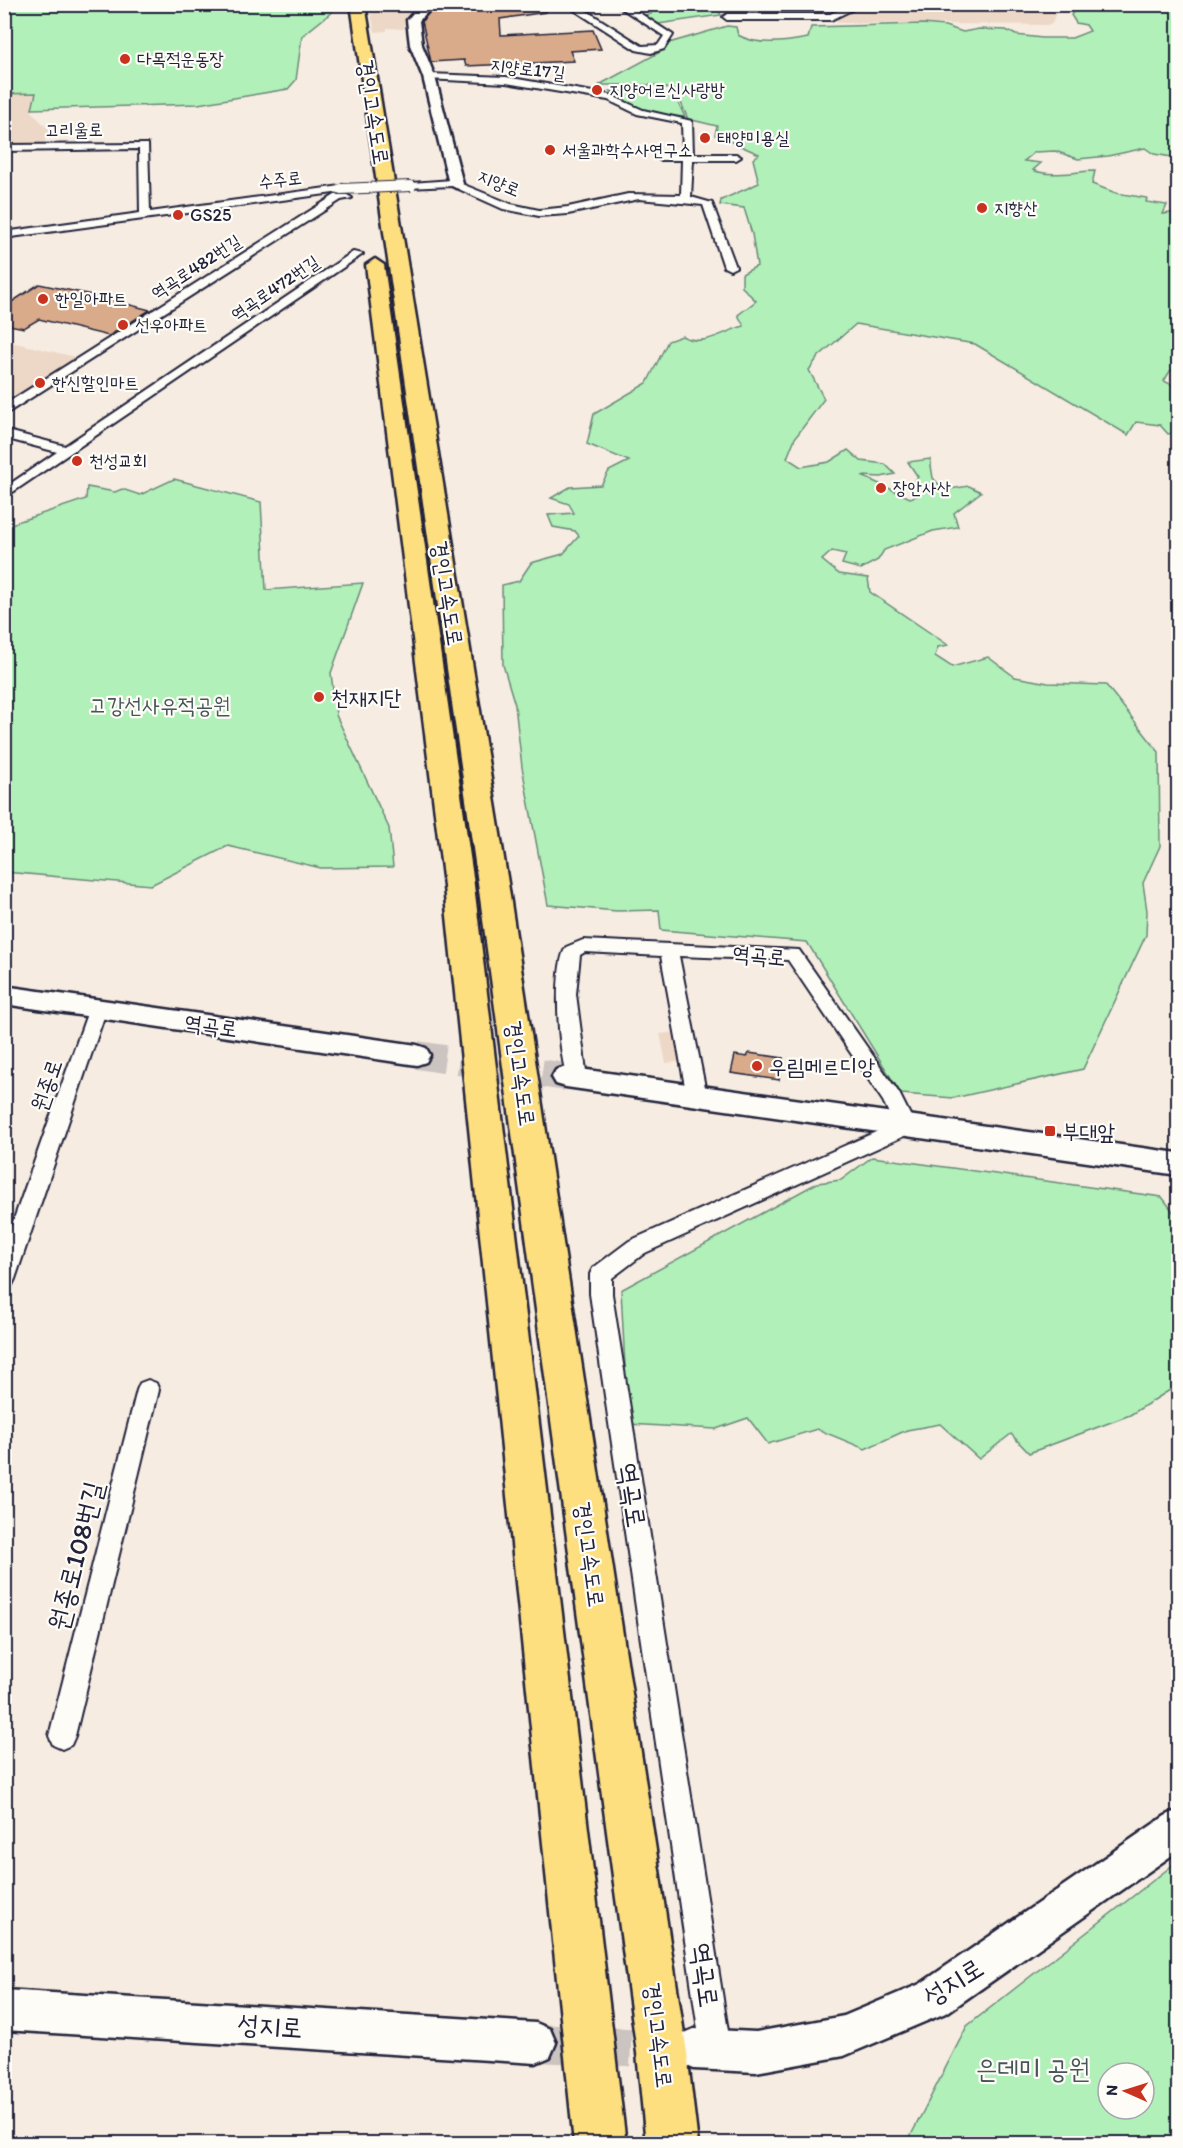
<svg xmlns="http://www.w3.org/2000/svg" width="1183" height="2148" viewBox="0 0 1183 2148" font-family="Itim,'Poor Story',sans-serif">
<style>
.built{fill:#edd8c7}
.green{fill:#b1f0b8;stroke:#6a897a;stroke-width:1.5;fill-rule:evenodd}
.building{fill:#d9ab8b;stroke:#22223b;stroke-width:1.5}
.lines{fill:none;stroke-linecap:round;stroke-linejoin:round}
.secondary-tunnel-far1{stroke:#ccc4c0;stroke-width:28;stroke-dasharray:28 14;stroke-linecap:butt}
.secondary-tunnel{stroke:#ccc4c0;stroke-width:38;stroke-dasharray:38 19;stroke-linecap:butt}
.street-casing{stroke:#22223b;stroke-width:4}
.secondary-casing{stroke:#22223b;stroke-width:5}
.highway-casing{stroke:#22223b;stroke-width:5}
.street{fill:#fdfcf7;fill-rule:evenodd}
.secondary{fill:#fdfcf7;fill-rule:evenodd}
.highway{fill:#fddf80;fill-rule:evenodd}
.street-bridge-casing{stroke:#22223b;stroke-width:12;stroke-linecap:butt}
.street-bridge{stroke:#fdfcf7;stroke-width:10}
.poi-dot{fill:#c8321e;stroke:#fdfcf7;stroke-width:2}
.labels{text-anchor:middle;stroke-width:4.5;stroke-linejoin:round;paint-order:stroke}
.far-poi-label{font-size:18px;fill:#22223b;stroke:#fdfcf7;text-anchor:start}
.far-street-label{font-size:18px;fill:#22223b;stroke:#fdfcf7}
.street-label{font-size:22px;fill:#22223b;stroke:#fdfcf7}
.poi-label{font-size:22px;fill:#22223b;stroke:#fdfcf7;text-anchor:start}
.park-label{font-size:22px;fill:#46565a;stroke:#fdfcf7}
.near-street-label{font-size:27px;fill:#22223b;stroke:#fdfcf7}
.near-park-label{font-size:27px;fill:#46565a;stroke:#fdfcf7}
</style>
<rect width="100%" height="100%" fill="#f6ece1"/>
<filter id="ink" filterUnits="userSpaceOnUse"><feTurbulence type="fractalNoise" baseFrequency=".0167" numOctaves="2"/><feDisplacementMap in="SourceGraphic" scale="12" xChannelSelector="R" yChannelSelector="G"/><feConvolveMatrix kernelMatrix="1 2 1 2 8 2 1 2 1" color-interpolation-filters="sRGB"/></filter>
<g filter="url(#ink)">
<g class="built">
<path d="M369,5V4L419,5L405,20L404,29L387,28V31L375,32Z"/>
<path d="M864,5H1060L1051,25L838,23L836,17Z"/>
<path d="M37,93L32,112L50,131L43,145L5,147L4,94Z"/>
<path d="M7,341L84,359L5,410L4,343Z"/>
<path d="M678,1032L686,1061L666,1063L660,1034Z"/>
</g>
<g class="green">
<path d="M330,4L332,12L302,36L296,80L288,89L198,104L32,109L36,93L5,94V5Z"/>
<path d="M637,5H716L721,15L658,24L644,15L651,14L652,7Z"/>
<path d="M1078,5H1178V39L1176,41L1178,42V158L1154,154L1145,148L1108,156L1078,159L1055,151L1035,152L1024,161L1041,163L1033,170C1052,178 1075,171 1095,171L1092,184L1116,193L1147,198L1146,202L1167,205L1163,214L1178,212V368L1170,371L1164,381L1178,388V432L1168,434L1160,425L1136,422L1128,435L975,344L856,324L818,357L809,370L824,399L795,438L787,458L801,467L829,462L848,450L861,461L885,464L895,474L881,477L862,476L910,498L920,495L910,486L918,477L908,462L930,459L933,478L944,490L969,486L981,492L954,513L958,527L933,531L884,550L878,560L861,569L842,564L846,554L832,551L822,560L839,574L868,578L870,592L948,645L938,647L935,656L952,667L988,657L1015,677L1048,683L1106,685L1159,752L1160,846L1143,883L1147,911L1146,935L1083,1069L954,1098L901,1094L807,942L661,930L659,910L617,911L548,905L522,767L515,705L503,665L502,585L519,581L531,563L563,554L579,536L575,531L553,527L548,515L574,513L569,504L551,498L570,487L601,485L609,471L629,461L587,444L594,414L647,383L668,341L682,336C704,348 723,331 744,326L738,315L756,301L742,287V274L757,266L752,234L744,208L720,205L721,200L759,183L753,159L759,154L715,135L717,126L688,119L676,91L655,85H599L662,51L669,43L727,26L736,27L738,35C756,46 788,42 808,38L811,27L923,24L945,26L963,32L979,29L1006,30L1016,35L1042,38H1072L1090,31L1086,25L1076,23L1071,15Z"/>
<path d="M610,91L674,94L685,117C658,115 631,109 610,91Z"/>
<path d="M174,479L261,502L266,590L363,583L331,673L336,715L389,828L393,867L321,868L228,846L151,885L5,872V526L86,499L87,487L115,492L122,489L140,495Z"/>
<path d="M872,1157L1162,1197L1178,1218V1385L1130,1415L1029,1453L1011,1434L979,1459L940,1424L907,1430L865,1449L817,1429L768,1444L748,1418L716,1429L628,1424L621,1290L817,1183L841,1180Z"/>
<path d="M1178,1861V2143H907L967,2026ZM1108,2073H1144V2109H1108Z"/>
</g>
<g class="building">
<path d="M437,4H545L546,12L500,19L501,35L593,30L601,49L570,51L574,61L466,66L464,60L431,62L422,21Z"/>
<path d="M39,284L121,301L119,302L150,310L109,336L39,319L24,328L4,324V307Z"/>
<path d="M749,1053L783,1058L779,1080L731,1073L735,1055L747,1057Z"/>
</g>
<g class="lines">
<path class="secondary-tunnel-far1" d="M417,1055L566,1077"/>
<path class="secondary-tunnel" d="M536,2043L672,2049"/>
<g class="street-casing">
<g id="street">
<path d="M565,4H576L642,46L658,45L664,36L615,4H626L673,35L664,49L651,53L636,50Z"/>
<path d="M852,4H864L831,20H727L723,17L727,14H830Z"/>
<path d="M429,74L506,77L610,95L643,110L692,121L693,154H736L741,157L736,160H693L691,197L712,203L736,267L730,270L724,267L703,205L639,199L568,214L539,216L503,209L452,186L407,188V184L411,183L452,180L511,204L539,210L568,207L628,194L681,195L682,160H660L655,157L660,154H683L682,123L637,114L608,100L506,83L426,79V75Z"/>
<path d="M148,144L150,212L341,186L346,189L341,192L4,238V232L140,213L139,149L4,151V145Z"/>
<path d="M335,195H347L352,198L341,200L4,415V405Z"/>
<path d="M353,252L363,254L4,498V488L57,452L4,438V430L65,446Z"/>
<path d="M583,940L799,950L899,1093L916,1127L913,1132L645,1253L612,1278V1294L731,2050L726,2060L716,2065L706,2060L701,2050L590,1294V1274L593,1268L629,1241L894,1124L883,1101L788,960L679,956L707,1097L704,1102L697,1104L690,1102L687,1097L661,956L585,952L580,955L576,994L587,1079L584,1084H570C558,1063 552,968 566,947Z"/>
<path d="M98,1001L105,1003L107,1008L15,1279L12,1285L4,1287V1247L89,1008L91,1003Z"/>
<path d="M148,1380L156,1383L159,1390L75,1736L71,1745L62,1749L53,1745L49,1736L137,1390L140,1383Z"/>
</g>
</g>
<g class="secondary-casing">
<g id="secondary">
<path d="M421,4H434L419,21L422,45L435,77L463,184L456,188L449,184L423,77L410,45L407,20Z"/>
<path d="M4,986L417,1045L426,1048L430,1055L426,1062L417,1065L4,1004Z"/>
<path d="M566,1067L1178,1153V1175L566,1087L556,1084L552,1077L556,1070Z"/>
<path d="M1178,1810V1851L948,2012L858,2050L844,2056L756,2072L694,2069L680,2063L674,2049L680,2035L694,2029L756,2032L844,2016L920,1984L1165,1816Z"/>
<path d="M4,1990L536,2023L550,2029L556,2043L550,2057L536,2063L4,2030Z"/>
</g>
</g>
<g class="highway-casing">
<g id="highway">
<path d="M351,4H365L508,883L687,2053L698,2144H646L637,2053L478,883Z"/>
<path d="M375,259L384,265L473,877L626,2144H574L443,877L366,265Z"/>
</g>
</g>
<use href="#street" class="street"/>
<use href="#secondary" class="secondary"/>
<use href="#highway" class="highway"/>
<g class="street-bridge-casing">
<path id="street-bridge" d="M341,189L411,186"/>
</g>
<use href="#street-bridge" class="street-bridge"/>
</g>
</g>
<g class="poi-dot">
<circle cx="125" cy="59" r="6"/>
<circle cx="597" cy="90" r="6"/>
<circle cx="705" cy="138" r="6"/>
<circle cx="550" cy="150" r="6"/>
<circle cx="982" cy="208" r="6"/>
<circle cx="178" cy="215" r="6"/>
<circle cx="43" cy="299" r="6"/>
<circle cx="123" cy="325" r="6"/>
<circle cx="40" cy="383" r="6"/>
<circle cx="77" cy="461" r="6"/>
<circle cx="881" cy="488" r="6"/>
<circle cx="319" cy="697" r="6"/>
<circle cx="757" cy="1066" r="6"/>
<rect x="1044" y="1125" width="12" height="12" rx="3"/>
</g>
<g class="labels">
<g class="far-poi-label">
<text x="137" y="65">다목적운동장</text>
<text x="609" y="96">지양어르신사랑방</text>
<text x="717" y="144">태양미용실</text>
<text x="562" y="156">서울과학수사연구소</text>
<text x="994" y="214">지향산</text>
<text x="190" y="221">GS25</text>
<text x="55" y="305">한일아파트</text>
<text x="135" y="331">선우아파트</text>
<text x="52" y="389">한신할인마트</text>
<text x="89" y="467">천성교회</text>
<text x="893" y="494">장안사산</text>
</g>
<g class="far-street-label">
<text transform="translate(528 69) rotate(7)" y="6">지양로17길</text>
<text transform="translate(74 130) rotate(-1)" y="6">고리울로</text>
<text transform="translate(280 180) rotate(-7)" y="6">수주로</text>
<text transform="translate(499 183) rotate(22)" y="6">지양로</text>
<text transform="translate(196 267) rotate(-33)" y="6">역곡로482번길</text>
<text transform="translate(275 288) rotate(-34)" y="6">역곡로472번길</text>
</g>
<g class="street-label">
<text transform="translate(374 112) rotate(81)" y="8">경인고속도로</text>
<text transform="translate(448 593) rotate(81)" y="8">경인고속도로</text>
<text transform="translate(759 955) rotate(5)" y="8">역곡로</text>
<text transform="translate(211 1025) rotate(8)" y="8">역곡로</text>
<text transform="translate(521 1073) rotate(82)" y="8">경인고속도로</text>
<text transform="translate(46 1085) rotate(-71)" y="8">원종로</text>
<text transform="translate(590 1554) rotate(82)" y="8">경인고속도로</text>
<text transform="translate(659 2035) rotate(83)" y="8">경인고속도로</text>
</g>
<g class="poi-label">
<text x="331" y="705">천재지단</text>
<text x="769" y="1074">우림메르디앙</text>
<text x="1062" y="1139">부대앞</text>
</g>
<g class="park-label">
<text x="160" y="713">고강선사유적공원</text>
</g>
<g class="near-street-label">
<text transform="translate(632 1495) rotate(81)" y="9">역곡로</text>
<text transform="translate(76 1556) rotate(-76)" y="9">원종로108번길</text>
<text transform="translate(705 1975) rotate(82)" y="9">역곡로</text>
<text transform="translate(953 1982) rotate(-32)" y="9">성지로</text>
<text transform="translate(270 2026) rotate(4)" y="9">성지로</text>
</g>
<g class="near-park-label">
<text x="1033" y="2078">은데미 공원</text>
</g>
</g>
<rect width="1183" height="2148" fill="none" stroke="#fdfcf7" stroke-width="24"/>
<rect x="12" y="12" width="1159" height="2124" fill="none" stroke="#22223b" stroke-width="2" filter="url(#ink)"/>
<g transform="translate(1126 2091) rotate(273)"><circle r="28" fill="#fdfcf7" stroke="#a5a5ac" stroke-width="1.5"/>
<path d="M0-4.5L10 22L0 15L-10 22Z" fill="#c8321e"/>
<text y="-9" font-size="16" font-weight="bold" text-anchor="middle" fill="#22223b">N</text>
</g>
</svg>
